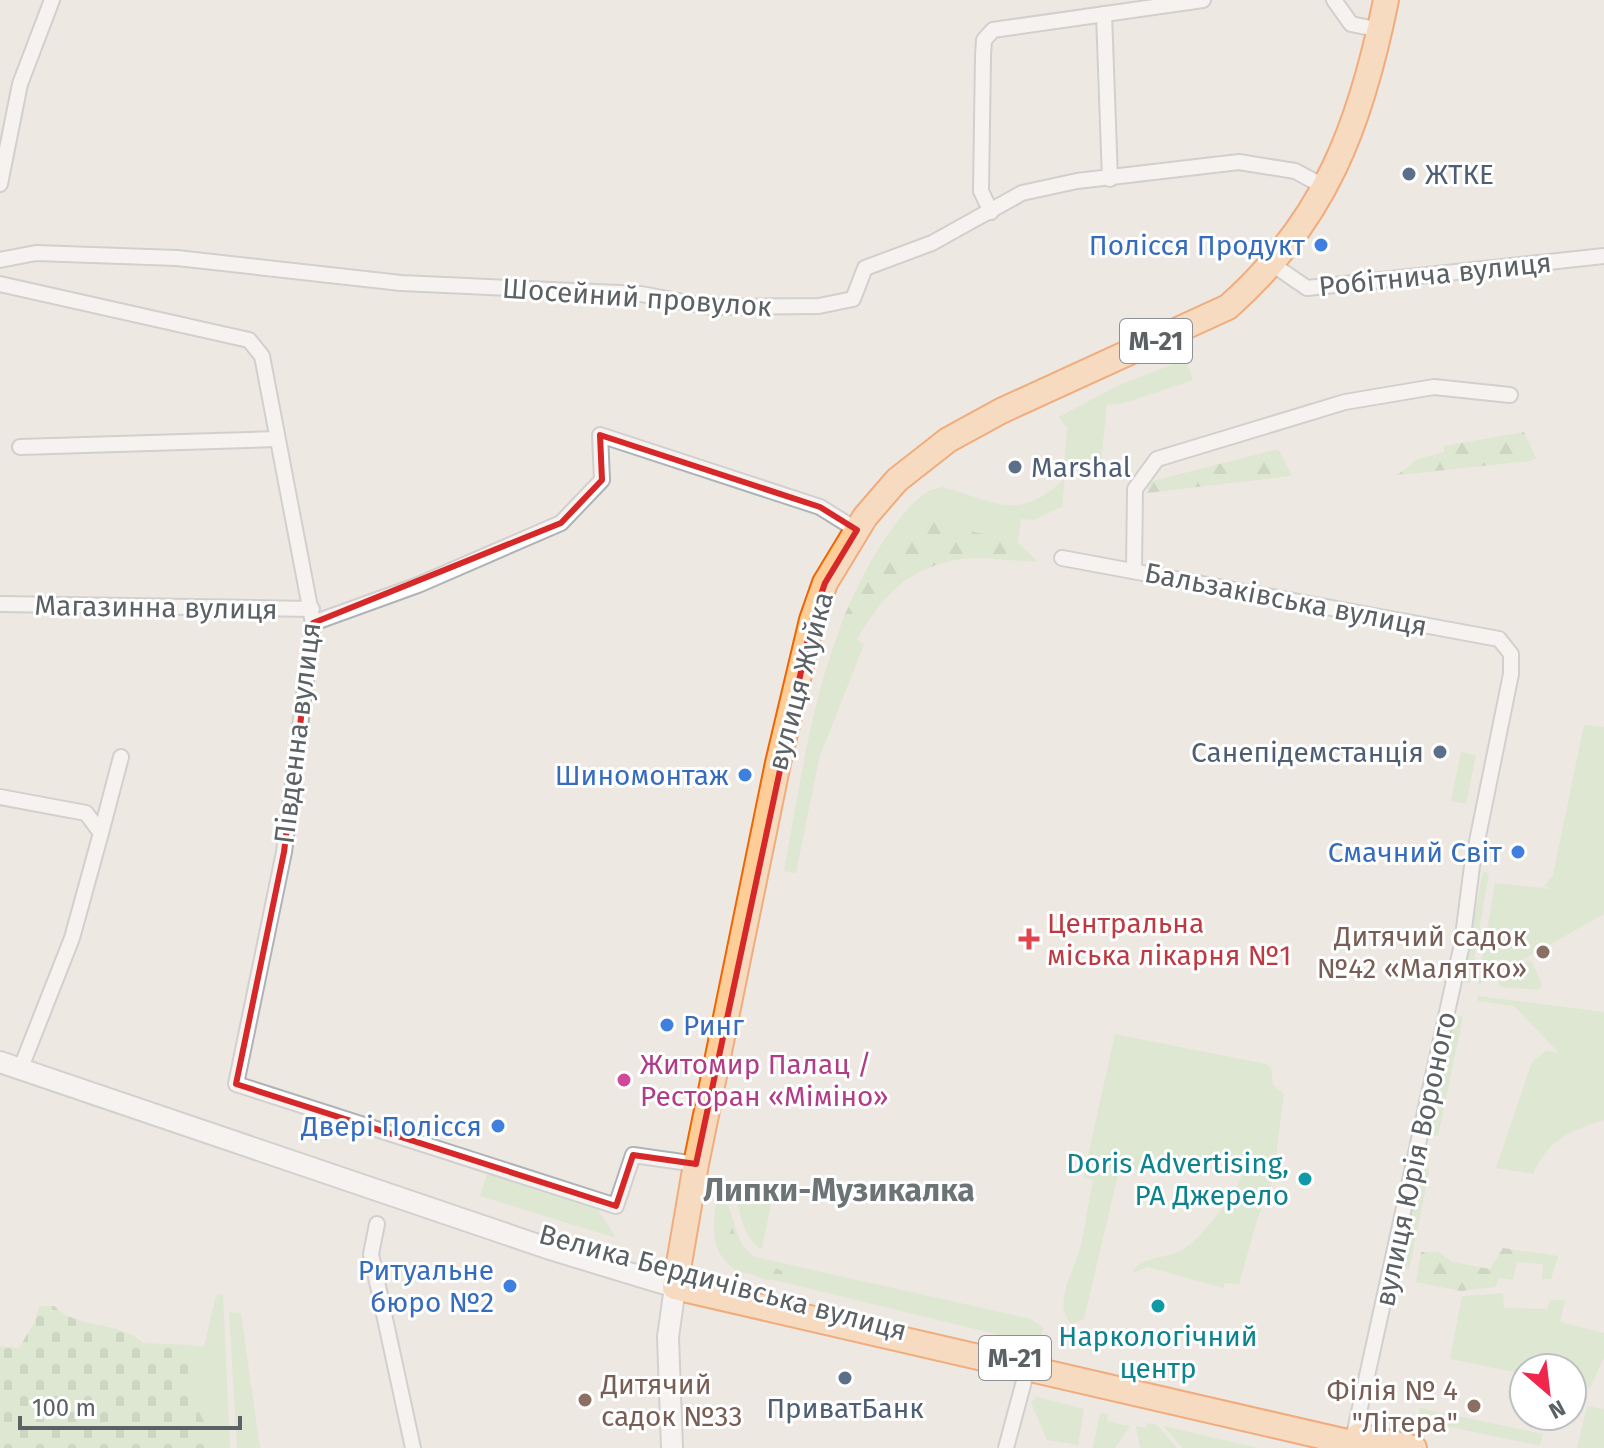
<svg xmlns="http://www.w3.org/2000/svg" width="1604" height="1448" viewBox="0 0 1604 1448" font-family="'Fira Sans',sans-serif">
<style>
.grass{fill:#c9e7be}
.forest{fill:url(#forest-firs)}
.cemetery{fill:url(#cemetery-stones)}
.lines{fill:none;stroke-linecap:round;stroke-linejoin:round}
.minor-casing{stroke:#aeb3b6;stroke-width:18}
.secondary-casing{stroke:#afb5b9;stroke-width:24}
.trunk-casing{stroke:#f16400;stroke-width:28}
.minor{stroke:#fff;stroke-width:14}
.secondary{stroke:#fff;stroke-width:20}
.trunk{stroke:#ffcd98;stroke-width:24}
.marked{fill:none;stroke:#d62828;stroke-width:6;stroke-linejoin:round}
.service-dot{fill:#5c6f8a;stroke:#fff;stroke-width:3}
.shop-dot{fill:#3f7fe0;stroke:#fff;stroke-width:3}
.health-dot{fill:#e0444e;stroke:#fff;stroke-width:3}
.education-dot{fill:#8d6e63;stroke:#fff;stroke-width:3}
.hotel-dot{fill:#d1479c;stroke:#fff;stroke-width:3}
.culture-dot{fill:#0f9aa8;stroke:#fff;stroke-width:3}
.labels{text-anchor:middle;stroke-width:6;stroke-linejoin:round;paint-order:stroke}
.shield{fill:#fff;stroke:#8c9092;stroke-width:2}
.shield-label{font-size:26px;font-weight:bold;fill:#5b6164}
.service-label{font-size:28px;fill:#4e5e75;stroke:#fff;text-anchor:start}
.shop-label{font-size:28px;fill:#366cbe;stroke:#fff;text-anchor:end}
.street-label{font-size:28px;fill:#5b6164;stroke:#fff}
.health-label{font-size:28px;fill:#be3a42;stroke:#fff;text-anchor:start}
.education-label{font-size:28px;fill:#785e54;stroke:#fff;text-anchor:end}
.hotel-label{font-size:28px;fill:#b23c85;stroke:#fff;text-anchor:start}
.culture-label{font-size:28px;fill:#0d838f;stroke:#fff;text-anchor:end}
.quarter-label{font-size:32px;font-weight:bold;fill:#6c7476;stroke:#fff}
</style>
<defs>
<pattern id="forest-firs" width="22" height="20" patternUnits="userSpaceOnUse" patternTransform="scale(2)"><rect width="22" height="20" fill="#c9e7be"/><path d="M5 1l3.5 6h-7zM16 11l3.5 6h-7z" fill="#a6bf9e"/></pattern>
<pattern id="cemetery-stones" width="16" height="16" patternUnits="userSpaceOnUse" patternTransform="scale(2)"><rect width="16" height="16" fill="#c9e7be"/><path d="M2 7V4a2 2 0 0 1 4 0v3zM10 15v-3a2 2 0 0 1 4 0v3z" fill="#a6bf9e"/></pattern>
</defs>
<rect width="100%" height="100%" fill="#eee8e2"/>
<g class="grass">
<path d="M1186,359L1193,380L1124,403L1107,405L1100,469L1066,465L1062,507L1033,520L1021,519L1018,543L1037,561C1017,562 996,558 975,558C916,560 884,592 857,640L864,644L819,759L796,873L784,871C806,751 821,624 896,523C908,508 923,489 943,487C994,501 1018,523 1063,480L1067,428L1059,417L1115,387Z"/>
<path d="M1584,725L1604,727V914L1478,985L1495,883L1554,889L1544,886L1553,875Z"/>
<path d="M1461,752L1476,755L1466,804L1451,801Z"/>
<path d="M1483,872L1489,873L1470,983L1461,981Z"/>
<path d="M1528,960L1532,962L1542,984L1539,990L1500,987L1498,979Z"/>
<path d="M1478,996L1604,1012V1120C1571,1130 1547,1140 1533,1174L1496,1168L1532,1062L1546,1051L1559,1053L1514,1006L1478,1001Z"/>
<path d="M1455,1015L1463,1017L1438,1136L1429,1134Z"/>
<path d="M1115,1034L1266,1064L1271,1068L1273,1085L1284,1094L1273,1180L1257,1220L1239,1284L1225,1283L1223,1288L1148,1267L1132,1273C1139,1257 1168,1258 1182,1250C1201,1239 1238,1192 1243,1171L1161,1153L1155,1174L1120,1166L1084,1319L1072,1324C1051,1307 1075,1268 1080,1249C1086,1226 1088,1203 1093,1180L1084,1178L1087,1160Z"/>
<path d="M1428,1168L1429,1173L1409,1270L1400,1262L1421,1172Z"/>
<path d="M488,1170L593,1202L616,1238L480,1196Z"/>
<path d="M732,1181L771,1204L762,1249C741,1240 738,1200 732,1181Z"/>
<path d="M718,1193C738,1208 730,1242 755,1257L1031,1319L1043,1328L1041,1341L1036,1344L737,1271C708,1252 712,1223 718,1193Z"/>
<path d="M1503,1293L1504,1308L1547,1309L1550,1300H1565L1560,1322L1604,1333V1358L1590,1388L1572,1384V1368H1524V1374L1450,1359L1462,1296Z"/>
<path d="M223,1294L230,1448H218L188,1391L193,1345L204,1347L216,1295Z"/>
<path d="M229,1312L241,1313L260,1448H237Z"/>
<path d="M1037,1397L1084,1409L1078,1445L1047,1440L1031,1402Z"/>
<path d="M1587,1406L1604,1409V1448H1577Z"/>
<path d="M1420,1408L1543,1434L1540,1446L1418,1420Z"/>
<path d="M1100,1413L1108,1414L1107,1421L1130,1426L1115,1448H1093Z"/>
<path d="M1148,1423L1157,1425L1177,1448H1140L1136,1426L1146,1428Z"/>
<path d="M1163,1426L1258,1448H1183Z"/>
</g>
<g class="forest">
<path d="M1524,432L1536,458L1530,461L1397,475L1418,459L1444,452V446Z"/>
<path d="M1278,449L1292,476L1147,493L1149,482Z"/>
<path d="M931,512L944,516L964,530L1014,540L1019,553L957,557L908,576L884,593L859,631L843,635L844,616L872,561Z"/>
<path d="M720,1219L730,1221L741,1251L782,1271L783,1277C754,1290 721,1252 716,1225Z"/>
<path d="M1503,1248L1558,1256L1551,1279H1542L1543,1264L1517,1262L1513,1280L1498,1278L1496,1287L1461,1291L1416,1282L1421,1252H1438L1452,1262L1490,1269Z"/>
</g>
<path class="cemetery" d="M39,1306H54C77,1330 119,1320 143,1343L193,1345L188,1391L218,1448H0V1346L19,1348L35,1321Z"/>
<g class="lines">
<g class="minor-casing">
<g id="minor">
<path d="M1334,0L1351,24L1380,30"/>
<path d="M1104,14L1110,179"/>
<path d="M0,184L20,84L52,0"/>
<path d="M991,212L981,191L983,56L984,40L993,30L1203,0"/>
<path d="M0,260L36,253L177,258L401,283L641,294L710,307L819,306L853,299L865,268L932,243L1022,193L1077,181L1239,162L1295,171L1325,187"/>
<path d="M1272,264L1307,288L1604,256"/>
<path d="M0,284L249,340L262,356L313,623L284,852L236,1084L616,1206L633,1155L696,1164"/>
<path d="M20,447L277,439"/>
<path d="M1062,558L1499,639L1511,654V674L1472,866L1462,944L1354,1435"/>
<path d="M1134,570L1135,489L1157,459L1345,402L1434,387L1510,395"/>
<path d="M0,604L312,609"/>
<path d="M313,623L418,585L561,523L602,480L600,435L820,507L857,530"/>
<path d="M0,797L86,813L101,833L72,938L24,1060"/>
<path d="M101,833L121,757"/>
<path d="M377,1224L371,1254L413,1448"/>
<path d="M1006,1448L1027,1370"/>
</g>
</g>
<g class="secondary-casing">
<path id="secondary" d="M0,1062L550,1249L675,1287L668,1337L672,1448"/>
</g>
<g class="trunk-casing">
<g id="trunk">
<path d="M1358,1436L1414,1448"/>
<path d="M1373,1448L675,1287L696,1164L778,763L812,620L825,583L865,517L897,480L948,440L1001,411L1228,307C1326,220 1361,124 1386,0"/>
</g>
</g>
<use href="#minor" class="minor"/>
<use href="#secondary" class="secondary"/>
<use href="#trunk" class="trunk"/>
</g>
<path d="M0 0H1604V1448H0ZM600,435L820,507L857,530L825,583L812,620L696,1164L633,1155L616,1206L236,1084L284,852L313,623L561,523L602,480Z" fill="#eee8e2" fill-opacity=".55" fill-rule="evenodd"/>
<path class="marked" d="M600,435L820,507L857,530L825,583L812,620L696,1164L633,1155L616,1206L236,1084L284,852L313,623L561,523L602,480Z"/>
<g class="service-dot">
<circle cx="1409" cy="174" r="8"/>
<circle cx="1015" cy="467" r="8"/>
<circle cx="1440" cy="752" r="8"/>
<circle cx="845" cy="1378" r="8"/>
</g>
<g class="shop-dot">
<circle cx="1321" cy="245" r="8"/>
<circle cx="745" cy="775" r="8"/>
<circle cx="1518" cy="852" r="8"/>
<circle cx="667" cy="1025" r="8"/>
<circle cx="498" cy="1126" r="8"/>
<circle cx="510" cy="1286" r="8"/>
</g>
<path class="health-dot" d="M1025 927h8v8h8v8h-8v8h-8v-8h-8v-8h8z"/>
<g class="education-dot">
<circle cx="1543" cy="952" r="8"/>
<circle cx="585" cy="1400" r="8"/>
<circle cx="1474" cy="1406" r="8"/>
</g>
<circle class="hotel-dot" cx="624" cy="1080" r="8"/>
<g class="culture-dot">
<circle cx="1305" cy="1179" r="8"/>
<circle cx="1158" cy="1306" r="8"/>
</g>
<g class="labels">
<g class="shield">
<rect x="1120" y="319" width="72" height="44" rx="6"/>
<rect x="979" y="1336" width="72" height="44" rx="6"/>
</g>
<g class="shield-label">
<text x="1156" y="350">М-21</text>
<text x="1015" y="1367">М-21</text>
</g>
<g class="service-label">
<text x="1425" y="184">ЖТКЕ</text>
<text x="1031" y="477">Marshal</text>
<text x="1424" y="762" text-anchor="end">Санепідемстанція</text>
<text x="845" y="1418" text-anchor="middle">ПриватБанк</text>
</g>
<g class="shop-label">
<text x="1305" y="255">Полісся Продукт</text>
<text x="729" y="785">Шиномонтаж</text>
<text x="1502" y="862">Смачний Світ</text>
<text x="683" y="1035" text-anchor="start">Ринг</text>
<text x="482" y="1136">Двері Полісся</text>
<text x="494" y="1280">Ритуальне<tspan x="494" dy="32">бюро №2</tspan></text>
</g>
<g class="street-label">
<text transform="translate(1435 274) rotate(-6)" y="10">Робітнича вулиця</text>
<text transform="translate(637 297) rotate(4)" y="10">Шосейний провулок</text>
<text transform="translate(1286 599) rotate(11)" y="10">Бальзаківська вулиця</text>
<text transform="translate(156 607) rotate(1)" y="10">Магазинна вулиця</text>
<text transform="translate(800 681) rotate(-75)" y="10">вулиця Жуйка</text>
<text transform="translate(297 733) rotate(-83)" y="10">Південна вулиця</text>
<text transform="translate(1415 1159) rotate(-78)" y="10">вулиця Юрія Вороного</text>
<text transform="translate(723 1282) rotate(15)" y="10">Велика Бердичівська вулиця</text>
</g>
<g class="health-label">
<text x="1047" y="933">Центральна<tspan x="1047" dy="32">міська лікарня №1</tspan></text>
</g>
<g class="education-label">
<text x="1527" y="946">Дитячий садок<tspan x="1527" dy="32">№42 «Малятко»</tspan></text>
<text x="601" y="1394" text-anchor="start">Дитячий<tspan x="601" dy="32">садок №33</tspan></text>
<text x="1458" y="1400">Філія № 4<tspan x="1458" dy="32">"Літера"</tspan></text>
</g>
<g class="hotel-label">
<text x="640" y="1074">Житомир Палац /<tspan x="640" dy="32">Ресторан «Міміно»</tspan></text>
</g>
<g class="culture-label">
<text x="1289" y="1173">Doris Advertising,<tspan x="1289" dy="32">РА Джерело</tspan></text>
<text x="1158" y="1346" text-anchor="middle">Наркологічний<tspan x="1158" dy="32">центр</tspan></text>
</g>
<g class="quarter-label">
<text x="839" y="1201">Липки-Музикалка</text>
</g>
</g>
<g transform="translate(1548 1392) rotate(152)"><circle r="38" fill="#ffffff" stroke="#bdc0c1" stroke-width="2"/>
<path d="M0-6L14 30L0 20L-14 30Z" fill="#f0264d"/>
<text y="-12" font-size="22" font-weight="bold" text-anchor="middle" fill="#5b6164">N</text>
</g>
<path d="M20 1416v12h220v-12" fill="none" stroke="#5b6164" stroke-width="4"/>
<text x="32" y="1416" font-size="24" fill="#5b6164" stroke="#ffffff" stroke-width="6" paint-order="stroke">100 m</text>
</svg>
